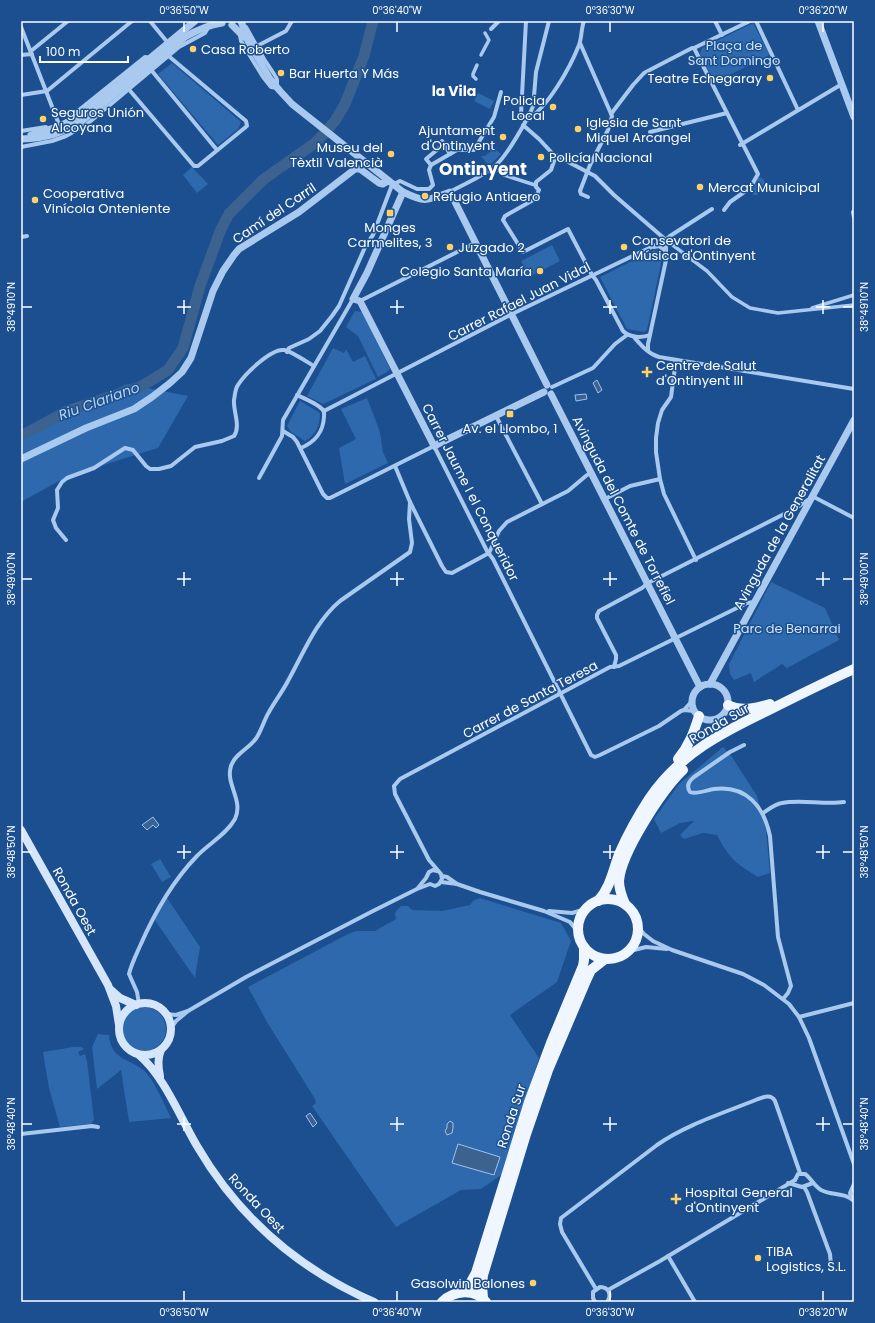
<svg xmlns="http://www.w3.org/2000/svg" width="875" height="1323" viewBox="0 0 875 1323" font-family="Poppins,sans-serif">
<style>
.green{fill:#2e69ad}
.water{fill:#3c6290;stroke:#9cc4f0}
.lines{fill:none;stroke-linecap:round;stroke-linejoin:round}
.river{stroke:#3c6290;stroke-width:11}
.pedestrian{stroke:#a9c9ee;stroke-width:3.5}
.minor{stroke:#a9c9ee;stroke-width:4}
.tertiary{stroke:#a9c9ee;stroke-width:7}
.secondary{stroke:#d6e6fa;stroke-width:8}
.primary{stroke:#f0f6ff;stroke-width:10}
.ticks{fill:none;stroke:#fff;stroke-width:1.5}
.poi-dot{fill:#ffd166;stroke:#1b4f8f;stroke-width:1.5}
.labels{text-anchor:middle;stroke-width:3;stroke-linejoin:round;paint-order:stroke}
.park-label{font-size:13px;fill:#cfe3fa;stroke:#1b4f8f}
.poi-label{font-size:13px;fill:#fff;stroke:#1b4f8f;text-anchor:start}
.street-label{font-size:13px;fill:#fff;stroke:#1b4f8f}
.neighbourhood-label{font-size:14px;font-weight:bold;fill:#fff;stroke:#1b4f8f}
.water-label{font-size:14px;font-style:italic;fill:#b5d3f5;stroke:#1b4f8f}
.district-label{font-size:17px;font-weight:bold;fill:#fff;stroke:#1b4f8f}
.neatline{fill:none;stroke:#fff;stroke-width:1.5}
.ticks-label{font-size:10px;text-anchor:middle;fill:#fff}
</style>
<rect width="100%" height="100%" fill="#1b4f8f"/>
<g class="green">
<path d="M753,23L769,54L768,56L717,81L713,79L700,54L702,48Z"/>
<path d="M172,63L241,122L238,129L218,145L158,74Z"/>
<path d="M478,93L494,101L490,109L474,101Z"/>
<path d="M494,148L501,154L489,166L481,156H485Z"/>
<path d="M192,167L208,184L197,193L183,175Z"/>
<path d="M759,177L762,178L772,191L758,192V195H753V192L751,190Z"/>
<path d="M552,245L560,261L529,277L521,261Z"/>
<path d="M654,250L661,252L662,259L647,330L644,332L627,329L600,277Z"/>
<path d="M355,311L362,312L390,369L387,372L378,377L358,336L346,327Z"/>
<path d="M333,348L344,353L346,349L353,362L365,356L376,379L323,404L307,396Z"/>
<path d="M127,384L188,396L158,448L68,476L21,502V433Z"/>
<path d="M367,398L380,432L383,452L388,463L345,484L339,448L356,439L341,409Z"/>
<path d="M300,401L320,413C320,425 316,435 305,441L291,432L287,426Z"/>
<path d="M771,582L825,608L839,640L787,668L782,664L754,682L751,673L734,680L730,674L729,664Z"/>
<path d="M723,747L732,757L757,796L766,830L770,873L758,877C735,863 729,858 717,835L703,833L684,839L680,835L694,821L680,823L661,833L654,819L679,784Z"/>
<path d="M160,859L171,877L162,882L151,864Z"/>
<path d="M167,898L200,947L195,978L154,919Z"/>
<path d="M480,898L561,923L571,941L557,982L510,1015L539,1058L501,1175L481,1189L461,1190L396,1227L312,1106L316,1103L315,1099L267,1022L248,987L348,934L357,931H375L396,919L395,913L398,909L401,906H408L412,910L442,911L470,905L474,900Z"/>
<circle cx="144" cy="1029" r="22"/>
<path d="M98,1034L109,1035C111,1063 135,1058 148,1075C158,1088 164,1104 171,1118L129,1122L121,1070L97,1089L92,1047Z"/>
<path d="M73,1047H81L84,1049L78,1052L80,1056L85,1054L87,1061L94,1120L91,1124L60,1127L49,1088L43,1052Z"/>
</g>
<g class="water">
<path d="M597,380L602,390L598,393L593,383Z"/>
<path d="M586,394L587,399L576,401L575,395Z"/>
<path d="M153,817L159,825L156,828L153,825L147,830L142,825Z"/>
<path d="M310,1113L317,1123L313,1127L306,1116Z"/>
<path d="M450,1121L453,1123V1128L452,1133L447,1135L445,1131L447,1128V1124Z"/>
<path d="M458,1144L500,1157L494,1175L452,1163Z"/>
</g>
<g class="lines">
<path class="river" d="M21,436L67,411L140,387L168,370L183,348L200,286L221,229L229,214L264,179L315,143L322,136L335,121L345,104L364,56L373,21"/>
<g class="pedestrian">
<path d="M481,55L489,40L485,33"/>
<path d="M476,79L473,76V74L477,65"/>
<path d="M494,167L504,175L535,185"/>
<path d="M666,240L707,271L732,297L750,308L778,313L854,305"/>
<path d="M812,308L854,295"/>
</g>
<g class="minor">
<path d="M150,21L168,43"/>
<path d="M715,21L722,35"/>
<path d="M756,21L798,110"/>
<path d="M21,27L60,127"/>
<path d="M491,29L499,21"/>
<path d="M240,35L241,41L263,77L271,87L277,88V80L276,77L264,59L246,27"/>
<path d="M580,43L612,116L608,130L590,165L580,191L581,194L588,197"/>
<path d="M257,46L286,31L292,21"/>
<path d="M694,48L758,174L750,188L730,202L724,210"/>
<path d="M31,51L68,21"/>
<path d="M21,55L32,54"/>
<path d="M152,71L217,150"/>
<path d="M126,83V86L194,166H198L247,126L246,121L165,53"/>
<path d="M21,95L47,91L132,21"/>
<path d="M534,96L536,72L549,21"/>
<path d="M611,114L633,85L644,73L692,48H694L750,21"/>
<path d="M69,118L145,57L150,58"/>
<path d="M527,120C548,107 570,68 579,45C582,37 581,29 584,21"/>
<path d="M525,121L521,114L526,21"/>
<path d="M523,125L539,139L553,154L595,176L614,195L666,240"/>
<path d="M21,131L46,127"/>
<path d="M650,132L727,113"/>
<path d="M442,141L450,154"/>
<path d="M444,144L426,159L431,165L457,150H474L494,117L501,92"/>
<path d="M740,145L842,84"/>
<path d="M21,147L52,141L66,136L86,125L179,47L205,33L209,26"/>
<path d="M556,155L551,170L536,182V187L539,190L535,199L505,216L503,220L523,252L568,229L592,275L596,280L623,331C630,338 642,338 650,335"/>
<path d="M450,192C464,184 482,177 495,166C507,156 528,119 534,104"/>
<path d="M853,212L854,217"/>
<path d="M21,237L27,236"/>
<path d="M654,247L659,246L666,251"/>
<path d="M360,301L475,243"/>
<path d="M633,336C641,345 648,354 659,357L854,389"/>
<path d="M648,351V344L666,260V240"/>
<path d="M287,352L289,348L309,339L320,331L332,316L339,306L366,245L373,235L392,185L400,181L417,189H429L433,185L429,170L431,165"/>
<path d="M676,360L671,397L662,410L658,423L656,438V452L660,479L664,494L696,560"/>
<path d="M552,387L593,368L615,344L627,335"/>
<path d="M297,395C305,399 316,403 322,409C325,411 324,414 324,417C323,433 315,442 301,448"/>
<path d="M324,411L512,314L666,240L670,236L712,209"/>
<path d="M496,416L542,504"/>
<path d="M283,431L293,437L297,442L323,494L327,498H330L434,446L487,551L493,559L591,755L595,757L600,755L659,726L681,711L684,710L694,711"/>
<path d="M395,466L410,502L442,566L446,572L452,573L489,553L499,531L507,522L568,491L587,475L592,473"/>
<path d="M259,478L282,436L283,420L353,299"/>
<path d="M812,496L854,518"/>
<path d="M605,499L630,486L660,479"/>
<path d="M66,540L56,528L53,520L58,508L57,490L62,482L67,478L94,468L125,448L133,450L146,466L150,469H159L171,466L195,447L222,441L234,436C241,426 233,411 234,400C235,395 235,389 238,385C244,375 271,348 284,350C291,351 307,362 314,366"/>
<path d="M614,667L616,659V655L597,618V615L599,611L642,588L648,583L796,508L808,500"/>
<path d="M684,710L692,701"/>
<path d="M744,745L730,752L694,777C689,781 686,786 690,792C697,795 707,790 714,789C747,785 764,807 770,836L778,937L791,986L788,993L783,999"/>
<path d="M763,813C769,809 775,804 782,803C800,799 825,805 844,802"/>
<path d="M442,876L447,877L457,884L480,892L544,911L570,922L578,932"/>
<path d="M441,882L457,884"/>
<path d="M418,888L426,878L429,872L433,870L437,871"/>
<path d="M549,911L572,913L586,909"/>
<path d="M638,927L644,934L653,941L672,950L743,974L764,985L789,1004L799,1017L809,1038L854,1164"/>
<path d="M630,951L646,947L667,949"/>
<path d="M139,1004L137,992L129,974C131,965 136,955 140,946C154,914 171,883 196,857C208,844 226,835 235,819C244,800 225,784 231,766C235,753 251,748 257,737C262,729 264,720 269,712C275,701 283,691 289,679C304,652 316,621 340,601L410,552L412,543L409,519L410,502"/>
<path d="M167,1014L176,1015L188,1011L246,977L373,911L417,889L430,884L435,886L439,884L442,879L441,874L429,860L395,794L394,786L400,779L610,667L619,666L747,603L754,602"/>
<path d="M799,1017L854,1003"/>
<path d="M171,1028L176,1021L188,1011"/>
<path d="M21,1134L92,1126L98,1127"/>
<path d="M795,1180L798,1174H805C811,1178 814,1186 821,1190C833,1196 844,1192 854,1201"/>
<path d="M788,1183L802,1187L813,1183"/>
<path d="M804,1187L807,1192L830,1254L831,1265"/>
<path d="M851,1197L850,1193L854,1184"/>
<path d="M668,1256L695,1302"/>
<path d="M596,1289L562,1232L560,1224L561,1218L657,1145C687,1124 724,1113 758,1099C764,1097 771,1094 775,1101L800,1173"/>
<path d="M608,1290L660,1261L795,1180"/>
<path d="M595,1302L593,1298V1292L600,1287C609,1287 612,1295 607,1302"/>
</g>
<g class="tertiary">
<path d="M241,21L248,41L270,79L280,91L292,104L403,192C426,203 426,201 450,192L547,385"/>
<path d="M818,21L854,117"/>
<path d="M232,25L244,37"/>
<path d="M31,135L60,126L80,116L195,21"/>
<path d="M21,139C48,138 60,134 83,120L185,37C197,30 208,25 222,23"/>
<path d="M403,192L367,273L353,299L360,301L434,446L544,392"/>
<path d="M551,394L700,687"/>
<path d="M21,459L86,428L134,409L152,397L170,383L182,372L191,358L213,291L223,271L234,255L239,249L299,212L355,169H360L379,183L383,184L388,181"/>
<circle cx="710" cy="702" r="18"/>
<path d="M710,684L854,420"/>
</g>
<g class="secondary">
<path d="M21,830L108,985L116,1006L119,1025"/>
<path d="M111,990L120,998L136,1005"/>
<circle cx="145" cy="1029" r="26"/>
<path d="M139,1055C164,1076 180,1117 197,1146C239,1218 298,1269 374,1302"/>
<path d="M160,1076C158,1067 157,1059 161,1050"/>
</g>
<g class="primary">
<path d="M728,705C741,712 756,708 770,704"/>
<path d="M678,759C689,746 694,732 699,716"/>
<circle cx="608" cy="929" r="30"/>
<path d="M598,901C611,887 613,869 620,852C628,834 638,816 649,799C679,754 723,732 769,710C797,696 825,682 854,669"/>
<path d="M625,904C622,897 619,890 619,881C621,853 662,790 683,770"/>
<path d="M462,1292L471,1282L476,1273L529,1102L551,1043L583,966L584,960V947"/>
<path d="M483,1298L482,1286L483,1275L526,1134L548,1070L585,983L591,970L605,959"/>
<path d="M442,1302C454,1290 475,1288 486,1302"/>
</g>
</g>
<path class="ticks" d="M184,22V32M397,22V32M610,22V32M823,22V32M184,300V314M397,300V314M610,300V314M823,300V314M22,307H32M177,307H191M390,307H404M603,307H617M816,307H830M843,307H853M184,572V586M397,572V586M610,572V586M823,572V586M22,579H32M177,579H191M390,579H404M603,579H617M816,579H830M843,579H853M184,845V859M397,845V859M610,845V859M823,845V859M22,852H32M177,852H191M390,852H404M603,852H617M816,852H830M843,852H853M184,1117V1131M397,1117V1131M610,1117V1131M823,1117V1131M22,1124H32M177,1124H191M390,1124H404M603,1124H617M816,1124H830M843,1124H853M184,1291V1301M397,1291V1301M610,1291V1301M823,1291V1301"/>
<g class="poi-dot">
<circle cx="193" cy="49" r="4"/>
<circle cx="281" cy="73" r="4"/>
<circle cx="770" cy="78" r="4"/>
<circle cx="553" cy="107" r="4"/>
<circle cx="43" cy="119" r="4"/>
<circle cx="578" cy="129" r="4"/>
<circle cx="503" cy="137" r="4"/>
<circle cx="391" cy="154" r="4"/>
<circle cx="541" cy="157" r="4"/>
<circle cx="700" cy="187" r="4"/>
<circle cx="425" cy="196" r="4"/>
<circle cx="35" cy="200" r="4"/>
<rect x="386" y="209" width="8" height="8" rx="2"/>
<circle cx="450" cy="247" r="4"/>
<circle cx="624" cy="247" r="4"/>
<circle cx="540" cy="271" r="4"/>
<path d="M645 366h4v4h4v4h-4v4h-4v-4h-4v-4h4z"/>
<rect x="506" y="410" width="8" height="8" rx="2"/>
<path d="M674 1193h4v4h4v4h-4v4h-4v-4h-4v-4h4z"/>
<circle cx="758" cy="1258" r="4"/>
<circle cx="533" cy="1283" r="4"/>
</g>
<g class="labels">
<g class="park-label">
<text x="734" y="50">Plaça de<tspan x="734" dy="15">Sant Domingo</tspan></text>
<text x="787" y="633">Parc de Benarrai</text>
</g>
<g class="poi-label">
<text x="201" y="54">Casa Roberto</text>
<text x="289" y="78">Bar Huerta Y Más</text>
<text x="762" y="83" text-anchor="end">Teatre Echegaray</text>
<text x="545" y="105" text-anchor="end">Policia<tspan x="545" dy="15">Local</tspan></text>
<text x="51" y="117">Seguros Unión<tspan x="51" dy="15">Alcoyana</tspan></text>
<text x="586" y="127">Iglesia de Sant<tspan x="586" dy="15">Miquel Arcangel</tspan></text>
<text x="495" y="135" text-anchor="end">Ajuntament<tspan x="495" dy="15">d'Ontinyent</tspan></text>
<text x="383" y="152" text-anchor="end">Museu del<tspan x="383" dy="15">Tèxtil Valencià</tspan></text>
<text x="549" y="162">Policía Nacional</text>
<text x="708" y="192">Mercat Municipal</text>
<text x="43" y="198">Cooperativa<tspan x="43" dy="15">Vinícola Onteniente</tspan></text>
<text x="433" y="201">Refugio Antiaero</text>
<text x="390" y="232" text-anchor="middle">Monges<tspan x="390" dy="15">Carmelites, 3</tspan></text>
<text x="632" y="245">Consevatori de<tspan x="632" dy="15">Música d'Ontinyent</tspan></text>
<text x="458" y="252">Juzgado 2</text>
<text x="532" y="276" text-anchor="end">Colegio Santa María</text>
<text x="656" y="370">Centre de Salut<tspan x="656" dy="15">d'Ontinyent III</tspan></text>
<text x="510" y="433" text-anchor="middle">Av. el Llombo, 1</text>
<text x="685" y="1197">Hospital General<tspan x="685" dy="15">d'Ontinyent</tspan></text>
<text x="766" y="1256">TIBA<tspan x="766" dy="15">Logistics, S.L.</tspan></text>
<text x="525" y="1288" text-anchor="end">Gasolwin Balones</text>
</g>
<g class="street-label">
<text transform="translate(274 213) rotate(-34)" y="5">Camí del Carril</text>
<text transform="translate(519 301) rotate(-27)" y="5">Carrer Rafael Juan Vidal</text>
<text transform="translate(471 492) rotate(63)" y="5">Carrer Jaume I el Conqueridor</text>
<text transform="translate(624 510) rotate(63)" y="5">Avinguda del Comte de Torrefiel</text>
<text transform="translate(779 532) rotate(-61)" y="5">Avinguda de la Generalitat</text>
<text transform="translate(530 699) rotate(-28)" y="5">Carrer de Santa Teresa</text>
<text transform="translate(719 723) rotate(-30)" y="5">Ronda Sur</text>
<text transform="translate(75 901) rotate(61)" y="5">Ronda Oest</text>
<text transform="translate(511 1116) rotate(-72)" y="5">Ronda Sur</text>
<text transform="translate(257 1203) rotate(47)" y="5">Ronda Oest</text>
</g>
<g class="neighbourhood-label">
<text x="454" y="96">la Vila</text>
</g>
<g class="water-label">
<text transform="translate(99 401) rotate(-20)" y="5">Riu Clariano</text>
</g>
<g class="district-label">
<text x="483" y="175">Ontinyent</text>
</g>
</g>
<rect width="875" height="1323" fill="none" stroke="#1b4f8f" stroke-width="44"/>
<path d="M40 56v6h88v-6" fill="none" stroke="#ffffff" stroke-width="2"/>
<text x="46" y="56" font-size="12" fill="#ffffff" stroke="#1b4f8f" stroke-width="3" paint-order="stroke">100 m</text>
<rect x="22" y="22" width="831" height="1279" class="neatline"/>
<g class="ticks-label">
<text x="184" y="14">0°36'50"W</text>
<text x="397" y="14">0°36'40"W</text>
<text x="610" y="14">0°36'30"W</text>
<text x="823" y="14">0°36'20"W</text>
<text transform="translate(11 307) rotate(-90)" y="4">38°49'10"N</text>
<text transform="translate(864 307) rotate(-90)" y="4">38°49'10"N</text>
<text transform="translate(11 579) rotate(-90)" y="4">38°49'00"N</text>
<text transform="translate(864 579) rotate(-90)" y="4">38°49'00"N</text>
<text transform="translate(11 852) rotate(-90)" y="4">38°48'50"N</text>
<text transform="translate(864 852) rotate(-90)" y="4">38°48'50"N</text>
<text transform="translate(11 1124) rotate(-90)" y="4">38°48'40"N</text>
<text transform="translate(864 1124) rotate(-90)" y="4">38°48'40"N</text>
<text x="184" y="1316">0°36'50"W</text>
<text x="397" y="1316">0°36'40"W</text>
<text x="610" y="1316">0°36'30"W</text>
<text x="823" y="1316">0°36'20"W</text>
</g>
</svg>
